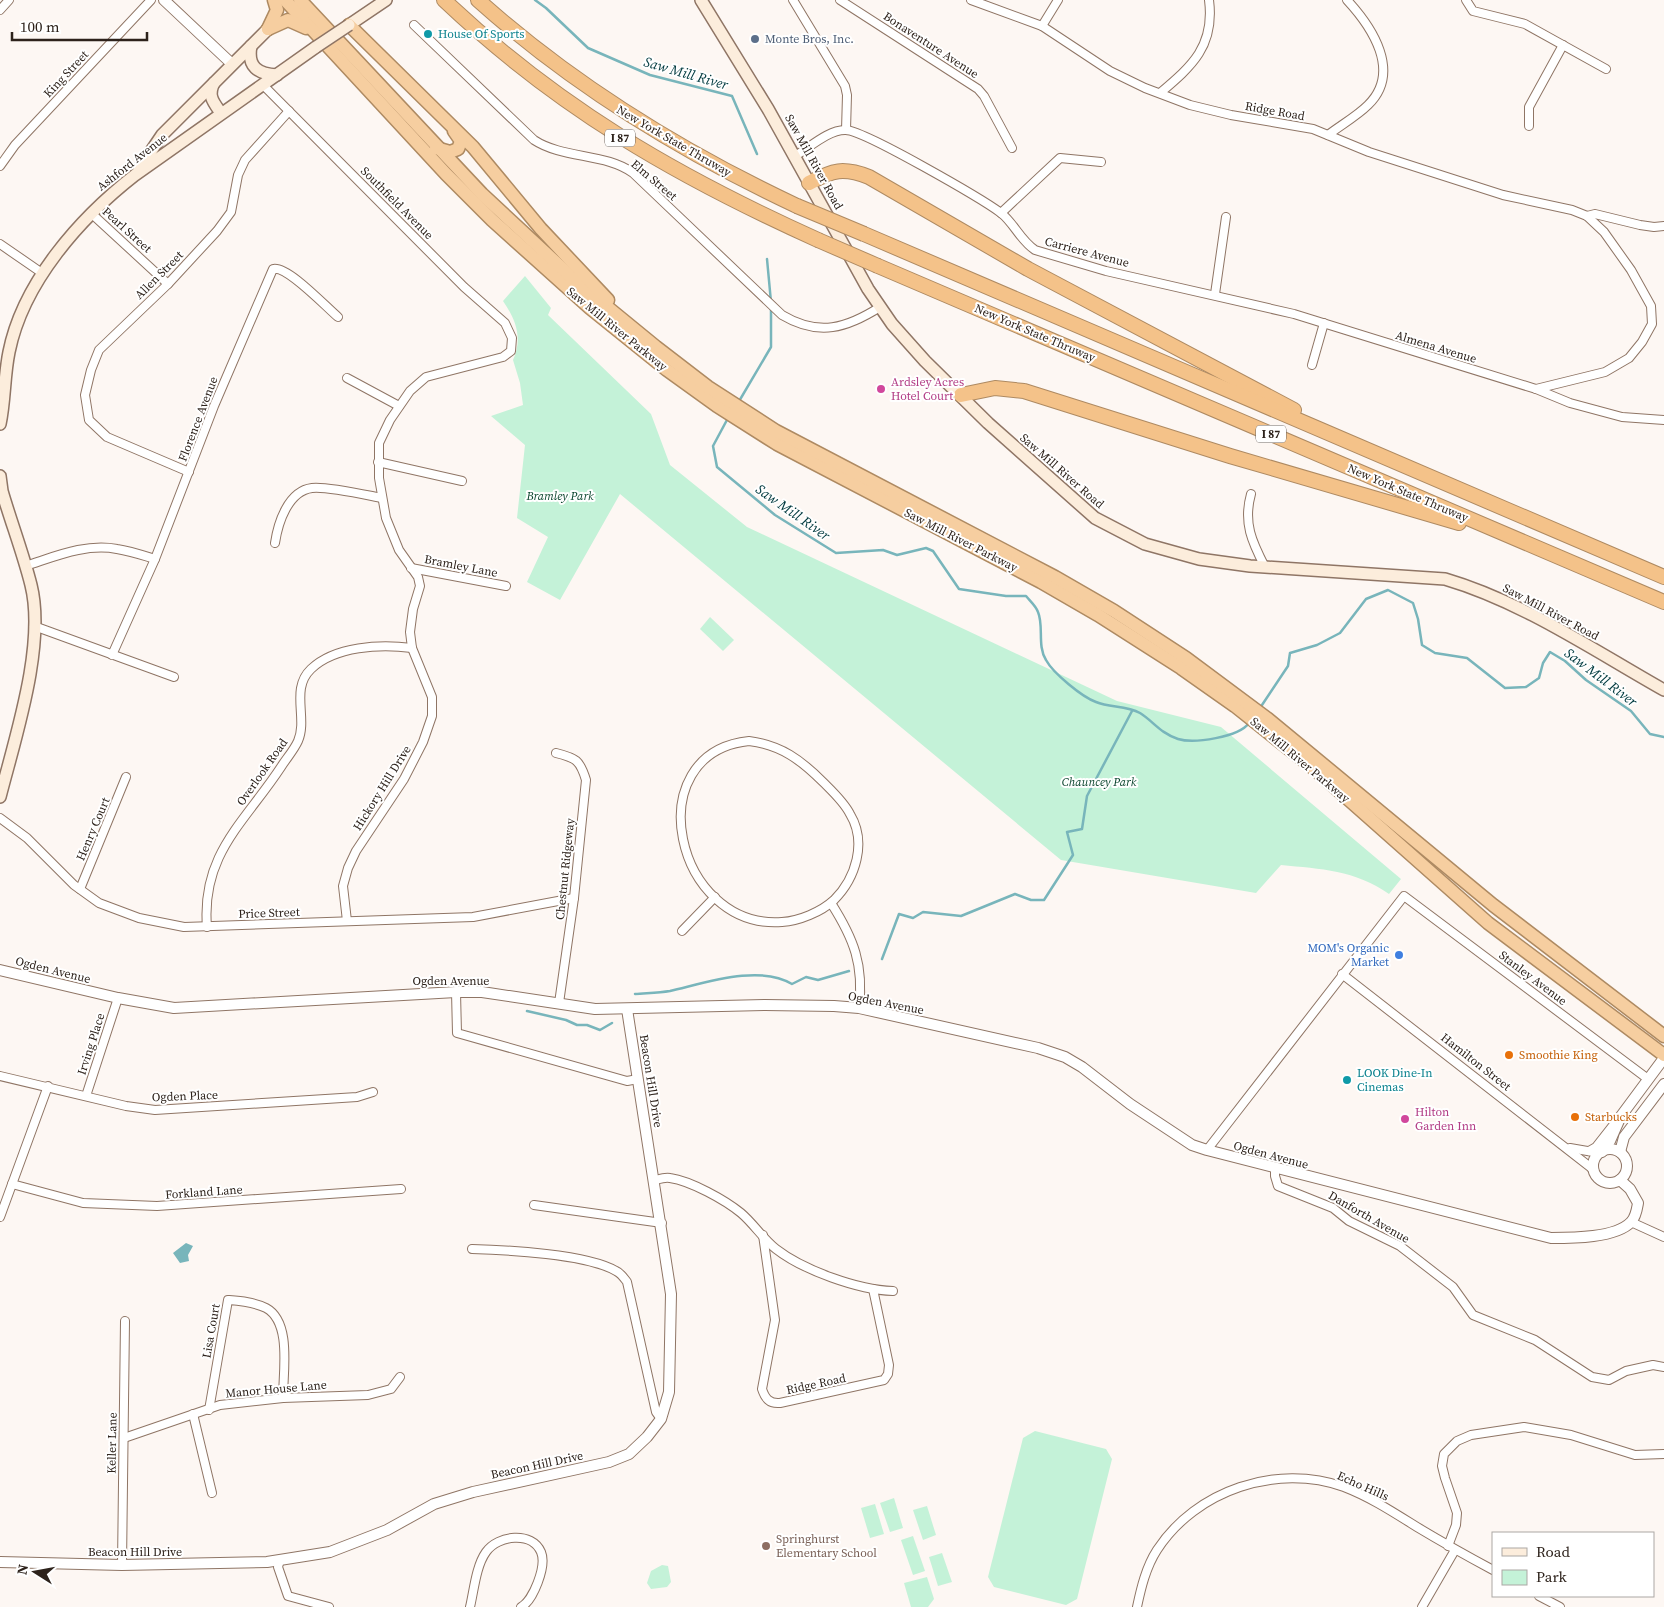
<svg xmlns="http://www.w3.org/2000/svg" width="1664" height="1607" viewBox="0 0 1664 1607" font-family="'Source Serif 4',serif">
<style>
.green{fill:#c4f2d8}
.water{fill:#78b5bb}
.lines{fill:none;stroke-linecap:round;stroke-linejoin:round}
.stream{stroke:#78b5bb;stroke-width:2.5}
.minor-casing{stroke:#8f7565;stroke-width:10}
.tertiary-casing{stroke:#8f7565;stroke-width:12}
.secondary-casing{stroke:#8f7565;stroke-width:14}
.trunk-casing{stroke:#ae8a62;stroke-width:15}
.motorway-casing{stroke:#ae8a62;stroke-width:16}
.minor{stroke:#fff;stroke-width:8}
.tertiary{stroke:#fff;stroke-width:10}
.secondary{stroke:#fceddc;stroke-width:11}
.trunk{stroke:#f6cea0;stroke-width:12}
.motorway{stroke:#f4c289;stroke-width:14}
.secondary-bridge-casing{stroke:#8f7565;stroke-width:14;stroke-linecap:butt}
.motorway-bridge-casing{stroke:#ae8a62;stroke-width:16;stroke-linecap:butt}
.secondary-bridge{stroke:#fceddc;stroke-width:11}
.motorway-bridge{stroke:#f4c289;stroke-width:14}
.culture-dot{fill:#0f9aa8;stroke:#fff;stroke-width:2}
.service-dot{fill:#5c6f8a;stroke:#fff;stroke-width:2}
.hotel-dot{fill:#d1479c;stroke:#fff;stroke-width:2}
.shop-dot{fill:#3f7fe0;stroke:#fff;stroke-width:2}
.food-dot{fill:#e8710a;stroke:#fff;stroke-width:2}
.education-dot{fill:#8d6e63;stroke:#fff;stroke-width:2}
.labels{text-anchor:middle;stroke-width:4;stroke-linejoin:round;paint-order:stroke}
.shield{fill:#fff;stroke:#6c645f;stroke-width:1}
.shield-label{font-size:11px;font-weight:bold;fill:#2d221b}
.culture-label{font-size:12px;fill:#0d838f;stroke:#fff;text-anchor:start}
.service-label{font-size:12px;fill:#4e5e75;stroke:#fff;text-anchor:start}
.street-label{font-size:12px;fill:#2d221b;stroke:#fff}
.hotel-label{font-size:12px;fill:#b23c85;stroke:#fff;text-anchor:start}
.park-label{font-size:12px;font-style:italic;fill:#003e25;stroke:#fff}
.shop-label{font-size:12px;fill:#366cbe;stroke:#fff;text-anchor:end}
.food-label{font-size:12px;fill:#c56008;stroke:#fff;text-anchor:start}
.education-label{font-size:12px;fill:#785e54;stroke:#fff;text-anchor:start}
.water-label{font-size:14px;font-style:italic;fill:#003a3f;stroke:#fff}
</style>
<rect width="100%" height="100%" fill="#fdf7f3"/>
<g class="green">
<path d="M525,276L551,308L548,315L651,414L670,465L747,527L1117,701L1221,727L1401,879L1389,894C1355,870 1321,869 1281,865L1256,893L1061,860L620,494L560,600L527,582L548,537L517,518L525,445L491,416L523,405L520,383L513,360C523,338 516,320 503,301Z"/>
<path d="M710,617L734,640L723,651L700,629Z"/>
<path d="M1035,1431L1106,1449L1112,1459L1077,1599L1066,1605L994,1587L988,1577L1023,1438Z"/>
<path d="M894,1498L903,1528L890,1532L880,1503Z"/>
<path d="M875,1504L884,1534L870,1538L861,1508Z"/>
<path d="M927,1506L936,1535L923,1540L913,1510Z"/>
<path d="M913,1536L925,1571L913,1575L901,1540Z"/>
<path d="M942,1553L952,1582L938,1586L929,1557Z"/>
<path d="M662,1565L668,1566L671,1582L667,1587L651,1589L647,1583L651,1571Z"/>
<path d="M927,1577L934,1599L928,1607H911L904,1583Z"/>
</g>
<path class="water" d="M186,1243L193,1246L188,1255L189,1261L180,1263L173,1253Z"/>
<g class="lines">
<g class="stream">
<path d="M535,0L546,8L588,48L650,75L732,96L757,154"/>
<path d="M767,259L771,302"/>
<path d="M738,403L771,347V308"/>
<path d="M728,418L713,446L717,467L775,515L836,553L883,550L897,555L926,548L933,551L959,589L1006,596H1026C1030,601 1036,606 1038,612C1044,626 1037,646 1046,660C1053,673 1082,697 1096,702C1110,708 1126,705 1140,713C1153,721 1160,733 1178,739C1194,744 1239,737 1249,723"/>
<path d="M1260,708L1288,666L1290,653L1317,645L1340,633L1366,599L1388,590L1413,603L1418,619L1422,645L1435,653L1467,658L1505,688L1526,687L1539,678L1543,663L1550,652L1565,661L1586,680L1631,711L1650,734L1664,737"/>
<path d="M882,959L899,914L913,918L923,912L961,916L1015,894L1031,900H1044L1073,855L1067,832L1082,829L1087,796L1132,711"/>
<path d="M635,994C646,993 658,993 670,991C705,983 759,964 792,984L806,977L818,980L849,971"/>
<path d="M527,1011L566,1020L577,1025H587L600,1030L612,1023"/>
</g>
<g class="minor-casing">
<g id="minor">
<path d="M793,0L845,86L847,95L846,130"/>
<path d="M840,0L978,89L984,96L1012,148"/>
<path d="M971,0L1042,26L1110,71L1145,88L1190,105L1231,115L1313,129L1369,152L1503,195L1572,210L1587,216L1604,232L1631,270L1651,306L1652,324L1642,342L1629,358L1605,372L1536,389"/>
<path d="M1466,0L1473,11L1525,24L1606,69"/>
<path d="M0,10L9,0"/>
<path d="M414,25L534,140C563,159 606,153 633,173L782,315C819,337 847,328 880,307"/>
<path d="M1042,26L1058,0"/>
<path d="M263,85L464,287L505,323L512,338L511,351L503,357L426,377L410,391L390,420L379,443V478L386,518L399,550L418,577L420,586L413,609L410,632L412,648L432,697V716L423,742L404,779L356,851L348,868L343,886L347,921"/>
<path d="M1160,93C1192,66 1215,46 1209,0"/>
<path d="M1529,126V107L1563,45"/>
<path d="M1328,135C1341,125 1357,116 1368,105C1402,72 1372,27 1347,0"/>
<path d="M795,156C809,148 828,130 845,130C862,129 982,199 1001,213C1014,223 1020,240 1035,250L1106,271L1294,314L1536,389L1570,403L1622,417L1664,420"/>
<path d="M0,166L15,145L151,0"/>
<path d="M1001,213L1060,158L1101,162"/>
<path d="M92,214L168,284"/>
<path d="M1587,216L1595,214L1640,225L1654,227L1664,226"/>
<path d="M0,244L42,273"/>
<path d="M1215,294L1226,217"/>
<path d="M1312,365L1324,323"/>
<path d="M347,378L399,406"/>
<path d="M378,462L462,481"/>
<path d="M189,472L107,437L89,420L85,395L91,370L99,350L168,284L217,231L231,212L238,175L245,160L289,111"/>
<path d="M1251,494C1243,523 1252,542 1265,567"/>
<path d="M275,543C278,523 288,491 312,488C326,486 366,495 382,498"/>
<path d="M25,566C54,557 85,543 117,549C130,551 142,555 155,559"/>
<path d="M411,568L506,586"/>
<path d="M34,626L174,677"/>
<path d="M112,655L155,559L214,406L273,269C287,265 326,307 338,317"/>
<path d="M749,741C781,745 801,760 823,782C833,792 844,802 850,814C867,842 856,878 834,900C821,912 799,921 782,922C675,930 636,753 749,741Z"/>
<path d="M556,753C576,758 580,760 586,780L574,898L559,1003"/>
<path d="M0,818L27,838L74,885L99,903L139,918L184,927L473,917L574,898"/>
<path d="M80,889L126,777"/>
<path d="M831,903C854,939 864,965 859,1008"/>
<path d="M207,927C201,854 245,822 281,767C286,759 294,750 298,741C308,718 290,689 311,669C335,646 380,644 412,648"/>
<path d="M682,931L715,897"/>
<path d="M1342,974L1594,1170"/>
<path d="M456,992L457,1033L627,1081L638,1079"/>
<path d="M0,1076L126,1106L155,1110L357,1097L373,1092"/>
<path d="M86,1096L118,998"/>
<path d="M1570,1148L1599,1153"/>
<path d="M1207,1150L1404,896L1648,1079"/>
<path d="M1589,1151L1596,1147L1618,1119"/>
<path d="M1275,1169V1176L1278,1186L1333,1208L1349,1221L1400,1246L1453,1287L1473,1315L1535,1340L1592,1377L1609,1380L1626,1371L1653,1365L1664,1367"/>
<path d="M655,1180C659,1179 665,1177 670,1178C691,1181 725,1200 741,1213C754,1224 763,1239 776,1249C803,1270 858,1290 893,1291"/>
<path d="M12,1184L83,1203L157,1206L401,1189"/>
<path d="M534,1205L662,1223"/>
<path d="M0,1217L48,1086"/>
<path d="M1631,1222L1664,1237"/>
<path d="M763,1235L775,1320L762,1389C765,1398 769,1404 780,1403L884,1380L888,1374L889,1365L873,1289"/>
<path d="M472,1249C507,1250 587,1254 616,1271C621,1273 624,1278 627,1282L656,1412L661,1419"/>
<path d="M209,1410L228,1300C240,1301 254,1302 266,1308C292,1322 283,1372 283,1398"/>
<path d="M193,1414L212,1493"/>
<path d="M124,1438L220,1405L283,1398L368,1395L391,1389L400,1377"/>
<path d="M1448,1546L1456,1525L1457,1513L1445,1478L1442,1466L1444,1454L1457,1441L1471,1435L1524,1427L1571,1435L1635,1455L1664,1454"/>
<path d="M280,1560L278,1567L288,1596L329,1607"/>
<path d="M122,1565L125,1321"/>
<path d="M1539,1596L1560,1607"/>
<path d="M470,1607C474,1590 476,1566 486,1552C498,1535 532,1531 541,1552C547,1566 533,1601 521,1607"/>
<path d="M1137,1607C1141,1588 1146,1567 1157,1550C1196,1490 1277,1463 1344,1487C1370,1497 1393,1512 1417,1527C1442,1542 1467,1556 1493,1570"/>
<path d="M1422,1607L1455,1550"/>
</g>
</g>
<g class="tertiary-casing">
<g id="tertiary">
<path d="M164,0L232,64"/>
<path d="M0,970L118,998L174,1008L456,992H482L595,1009L765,1005L834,1006L859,1008L1038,1048L1065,1057L1082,1067L1130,1104L1192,1145L1207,1150L1551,1238C1572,1238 1616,1238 1631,1222C1636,1217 1637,1209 1638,1203L1630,1189L1620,1180"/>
<circle cx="1610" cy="1166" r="17"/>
<path d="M1602,1152L1610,1141L1621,1116L1664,1058"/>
<path d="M1620,1152L1624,1137L1664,1084"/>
<path d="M0,1562L122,1565L267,1562L330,1552L387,1530L434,1504L473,1492L609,1462L629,1454L647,1437L661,1419L669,1392L671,1294L627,1009"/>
</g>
</g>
<g class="secondary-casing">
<g id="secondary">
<path d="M701,0L768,109L868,289L892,324L925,361L988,423L1095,518L1145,544L1199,559L1250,566L1445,579C1523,602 1593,650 1664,690"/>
<path d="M349,25L386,0"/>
<path d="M251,46C247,67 258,74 277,75"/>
<path d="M214,83C207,96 214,103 221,113"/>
<path d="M139,169L162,135L268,29"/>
<path d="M0,424C5,401 4,376 9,352C23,282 80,218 135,175L316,47"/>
<path d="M0,476L2,491C11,522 23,553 31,585C46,645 15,738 0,797"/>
</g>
</g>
<g class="trunk-casing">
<g id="trunk">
<path d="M285,0L446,174L492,220L590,308L667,370L717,406L777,444L1041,582L1098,615L1181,668L1235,706L1313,768L1488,923L1664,1055"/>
<path d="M300,0L482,194L579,284L656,347L708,387L776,431L1055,577L1114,611L1186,658L1268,719L1493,905L1664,1036"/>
<path d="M349,25L473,147L541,229L608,300"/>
<path d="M268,29L288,20L306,28"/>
<path d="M268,29L277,10L274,0"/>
<path d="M436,148L450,152L458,149L461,141L454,131"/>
</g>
</g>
<g class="motorway-casing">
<g id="motorway">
<path d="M444,0C558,108 676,176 818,240"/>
<path d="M478,0C574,86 680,151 797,206"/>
<path d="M809,183C833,170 843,167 869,177L1028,269L1294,410"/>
<path d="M864,234L1664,577"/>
<path d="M878,266L1664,602"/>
<path d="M961,395L995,388L1024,391L1230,456L1459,523"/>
</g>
</g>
<use href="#minor" class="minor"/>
<use href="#tertiary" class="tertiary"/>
<use href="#secondary" class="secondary"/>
<use href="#trunk" class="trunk"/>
<use href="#motorway" class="motorway"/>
<g class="secondary-bridge-casing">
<path id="secondary-bridge" d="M316,47L349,25"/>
</g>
<g class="motorway-bridge-casing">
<g id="motorway-bridge">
<path d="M797,206L864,234"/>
<path d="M818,240L878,266"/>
</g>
</g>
<use href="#secondary-bridge" class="secondary-bridge"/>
<use href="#motorway-bridge" class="motorway-bridge"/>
</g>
<g class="culture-dot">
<circle cx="428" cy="34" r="5"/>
<circle cx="1347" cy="1080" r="5"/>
</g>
<circle class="service-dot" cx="755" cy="39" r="5"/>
<g class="hotel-dot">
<circle cx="881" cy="389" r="5"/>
<circle cx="1405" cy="1119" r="5"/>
</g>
<circle class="shop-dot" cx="1399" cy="955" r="5"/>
<g class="food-dot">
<circle cx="1509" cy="1055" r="5"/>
<circle cx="1575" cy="1117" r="5"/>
</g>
<circle class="education-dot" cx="766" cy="1546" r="5"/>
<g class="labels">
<g class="shield">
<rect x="605" y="129.5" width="30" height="17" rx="4"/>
<rect x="1256" y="425.5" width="30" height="17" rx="4"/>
</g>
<g class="shield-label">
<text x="620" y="142">I 87</text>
<text x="1271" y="438">I 87</text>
</g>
<g class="culture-label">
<text x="438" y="38">House Of Sports</text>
<text x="1357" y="1077">LOOK Dine-In<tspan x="1357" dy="14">Cinemas</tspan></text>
</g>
<g class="service-label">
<text x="765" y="43">Monte Bros, Inc.</text>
</g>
<g class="street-label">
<text transform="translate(931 45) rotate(33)" y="4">Bonaventure Avenue</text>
<text transform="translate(66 74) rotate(-47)" y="4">King Street</text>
<text transform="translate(1275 111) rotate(10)" y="4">Ridge Road</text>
<text transform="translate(674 141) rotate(30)" y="4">New York State Thruway</text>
<text transform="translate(132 162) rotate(-38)" y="4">Ashford Avenue</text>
<text transform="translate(814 162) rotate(61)" y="4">Saw Mill River Road</text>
<text transform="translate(654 180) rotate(40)" y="4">Elm Street</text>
<text transform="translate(397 203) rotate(45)" y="4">Southfield Avenue</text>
<text transform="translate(127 230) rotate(42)" y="4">Pearl Street</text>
<text transform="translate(1087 252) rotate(15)" y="4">Carriere Avenue</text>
<text transform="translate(159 275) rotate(-45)" y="4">Allen Street</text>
<text transform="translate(617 329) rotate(39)" y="4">Saw Mill River Parkway</text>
<text transform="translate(1035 333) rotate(23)" y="4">New York State Thruway</text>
<text transform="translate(1436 347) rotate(17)" y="4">Almena Avenue</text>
<text transform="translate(198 419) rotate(-69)" y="4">Florence Avenue</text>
<text transform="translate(1062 471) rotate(41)" y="4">Saw Mill River Road</text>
<text transform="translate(1408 493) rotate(23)" y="4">New York State Thruway</text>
<text transform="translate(961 540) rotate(27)" y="4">Saw Mill River Parkway</text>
<text transform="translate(461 566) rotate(11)" y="4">Bramley Lane</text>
<text transform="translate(1551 612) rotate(28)" y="4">Saw Mill River Road</text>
<text transform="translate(1300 760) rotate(40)" y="4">Saw Mill River Parkway</text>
<text transform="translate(262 772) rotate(-55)" y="4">Overlook Road</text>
<text transform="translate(382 788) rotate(-58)" y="4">Hickory Hill Drive</text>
<text transform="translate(93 829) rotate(-67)" y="4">Henry Court</text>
<text transform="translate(565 869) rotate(-84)" y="4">Chestnut Ridgeway</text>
<text transform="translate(269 913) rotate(-2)" y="4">Price Street</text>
<text transform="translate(53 970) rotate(14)" y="4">Ogden Avenue</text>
<text transform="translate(1533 978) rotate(37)" y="4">Stanley Avenue</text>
<text x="451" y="985">Ogden Avenue</text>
<text transform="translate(886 1003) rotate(11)" y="4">Ogden Avenue</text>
<text transform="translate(91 1044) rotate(-72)" y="4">Irving Place</text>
<text transform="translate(1476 1062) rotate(38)" y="4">Hamilton Street</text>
<text transform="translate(651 1081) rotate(81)" y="4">Beacon Hill Drive</text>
<text transform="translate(185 1096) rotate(-2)" y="4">Ogden Place</text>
<text transform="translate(1271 1155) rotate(15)" y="4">Ogden Avenue</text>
<text transform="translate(204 1192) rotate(-4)" y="4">Forkland Lane</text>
<text transform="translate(1369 1217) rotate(30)" y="4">Danforth Avenue</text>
<text transform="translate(211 1331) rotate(-80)" y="4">Lisa Court</text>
<text transform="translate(816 1384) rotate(-12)" y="4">Ridge Road</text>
<text transform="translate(276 1389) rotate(-5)" y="4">Manor House Lane</text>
<text transform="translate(112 1443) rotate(-89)" y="4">Keller Lane</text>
<text transform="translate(537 1465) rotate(-12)" y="4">Beacon Hill Drive</text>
<text transform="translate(1363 1486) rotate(24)" y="4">Echo Hills</text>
<text x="135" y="1556">Beacon Hill Drive</text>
</g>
<g class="hotel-label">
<text x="891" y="386">Ardsley Acres<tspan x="891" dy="14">Hotel Court</tspan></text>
<text x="1415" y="1116">Hilton<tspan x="1415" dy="14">Garden Inn</tspan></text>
</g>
<g class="park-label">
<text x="560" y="500">Bramley Park</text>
<text x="1099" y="786">Chauncey Park</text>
</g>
<g class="shop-label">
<text x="1389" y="952">MOM's Organic<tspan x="1389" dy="14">Market</tspan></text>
</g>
<g class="food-label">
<text x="1519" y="1059">Smoothie King</text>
<text x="1585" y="1121">Starbucks</text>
</g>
<g class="education-label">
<text x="776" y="1543">Springhurst<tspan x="776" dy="14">Elementary School</tspan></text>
</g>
<g class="water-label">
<text transform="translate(686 73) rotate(16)" y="5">Saw Mill River</text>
<text transform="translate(793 512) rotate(35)" y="5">Saw Mill River</text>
<text transform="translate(1601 677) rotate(37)" y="5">Saw Mill River</text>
</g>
</g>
<rect x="1492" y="1532" width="162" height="65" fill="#ffffff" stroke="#aba7a4"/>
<rect x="1502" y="1548" width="25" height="8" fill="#fceddc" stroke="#aba7a4"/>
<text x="1536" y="1557" font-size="15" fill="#2d221b">Road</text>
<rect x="1502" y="1570" width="25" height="15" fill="#c4f2d8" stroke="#aba7a4"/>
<text x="1536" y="1582" font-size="15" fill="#2d221b">Park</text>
<g transform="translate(35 1572) rotate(281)" stroke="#ffffff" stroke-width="4" paint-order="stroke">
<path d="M0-4L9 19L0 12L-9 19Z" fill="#2d221b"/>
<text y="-8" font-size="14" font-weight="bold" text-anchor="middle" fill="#2d221b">N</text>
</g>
<path d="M12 32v8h135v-8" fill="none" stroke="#2d221b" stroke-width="2.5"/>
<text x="20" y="32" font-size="15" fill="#2d221b" stroke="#ffffff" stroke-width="4" paint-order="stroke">100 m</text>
</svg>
